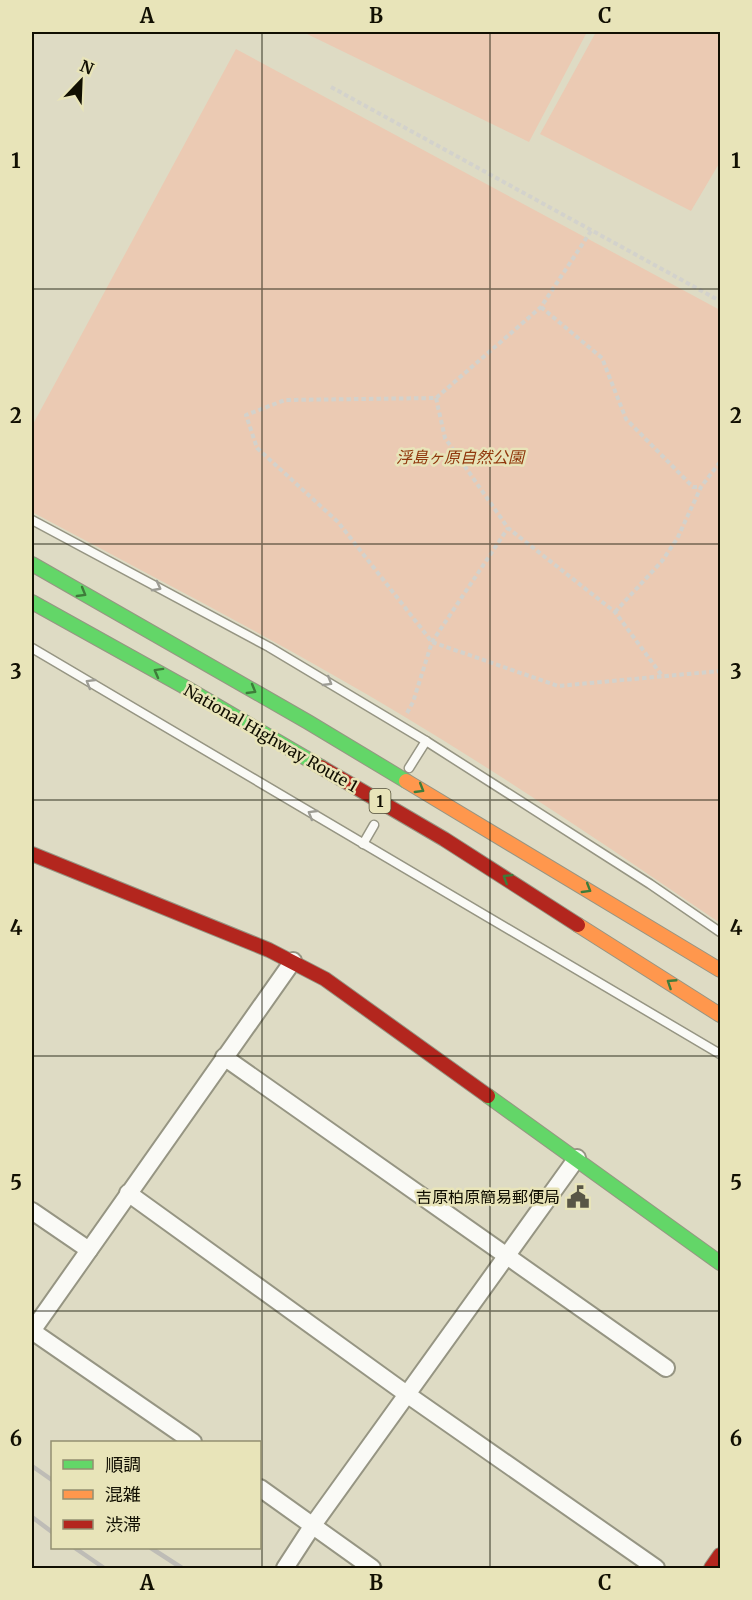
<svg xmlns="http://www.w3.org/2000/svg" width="752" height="1600" font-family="Merriweather,'Noto Sans JP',serif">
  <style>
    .green { fill: #ebcab3 }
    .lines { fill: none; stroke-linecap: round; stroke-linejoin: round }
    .lane-casing { stroke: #969583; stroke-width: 11 }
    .street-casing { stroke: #969583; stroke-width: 20 }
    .fast-casing { stroke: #969583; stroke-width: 16 }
    .slow-casing { stroke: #969583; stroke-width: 16 }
    .jam-casing { stroke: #969583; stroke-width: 16 }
    .path { stroke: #d3d2cc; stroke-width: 4; stroke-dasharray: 4.5 3; stroke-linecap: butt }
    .lane { stroke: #fafaf6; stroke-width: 8 }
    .street { stroke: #fafaf6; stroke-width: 16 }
    .fast { stroke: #63d668; stroke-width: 14 }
    .slow { stroke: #ff974d; stroke-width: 14 }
    .jam { stroke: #b3261e; stroke-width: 14 }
    .rail { stroke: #bebcb6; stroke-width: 4.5 }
    .oneway { stroke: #9d9c94 }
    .oneway2 { stroke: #3e7c3a }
    .grid { fill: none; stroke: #110f02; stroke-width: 1.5; stroke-opacity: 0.55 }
    .labels { text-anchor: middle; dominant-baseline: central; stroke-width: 5; stroke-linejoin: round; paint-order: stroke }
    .shield { fill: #e8e4b9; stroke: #524f39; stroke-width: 1.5 }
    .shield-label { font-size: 15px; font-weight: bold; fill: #110f02 }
    .park-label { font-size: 16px; font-style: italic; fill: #90380d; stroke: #e8e4b9 }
    .street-label { font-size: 16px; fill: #110f02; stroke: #e8e4b9 }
    .poi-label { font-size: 16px; fill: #110f02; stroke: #e8e4b9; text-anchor: end }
    .neatline { fill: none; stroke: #110f02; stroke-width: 2 }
    .grid-label { font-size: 20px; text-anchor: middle; font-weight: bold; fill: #110f02 }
  </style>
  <rect width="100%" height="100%" fill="#dedbc4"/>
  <!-- green -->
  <g class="green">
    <path d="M 303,32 L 587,32 L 529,142 Z"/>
    <path d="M 596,32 L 720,32 L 720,162 L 691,211 L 540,134 Z"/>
    <path d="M 236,49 L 720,310 L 720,923 C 617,853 513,782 405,717 C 284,644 157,579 32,512 L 32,426 Z"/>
  </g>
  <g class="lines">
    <!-- lane casing -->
    <g class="lane-casing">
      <g id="lane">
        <path d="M 32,520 L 269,647 L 426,741 L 650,884 L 720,932"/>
        <path d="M 32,648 L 720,1054"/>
        <path d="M 409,768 L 426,741"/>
        <path d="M 363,844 L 374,825"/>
      </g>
    </g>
    <!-- street casing -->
    <g class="street-casing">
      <g id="street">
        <path d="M 224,1057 L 666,1368"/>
        <path d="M 128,1193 L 408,1395 L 656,1568"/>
        <path d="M 32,1211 L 89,1250"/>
        <path d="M 32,1331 L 293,961"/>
        <path d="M 32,1331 L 193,1442"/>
        <path d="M 260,1488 L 372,1568"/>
        <path d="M 285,1568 L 313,1525 L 577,1158"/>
      </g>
    </g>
    <!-- fast casing -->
    <g class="fast-casing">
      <g id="fast">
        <path d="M 32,564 L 308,722 L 406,781"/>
        <path d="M 32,602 L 183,686 L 321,767"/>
        <path d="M 488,1096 L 720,1263"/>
      </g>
    </g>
    <!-- slow casing -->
    <g class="slow-casing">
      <g id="slow">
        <path d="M 406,781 L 720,970"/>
        <path d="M 578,925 L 720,1015"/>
      </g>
    </g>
    <!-- jam casing -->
    <g class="jam-casing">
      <g id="jam">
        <path d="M 321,767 L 444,839 L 578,925"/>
        <path d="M 32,854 L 269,950 L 325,979 L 488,1096"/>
        <path d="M 711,1568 L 720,1555"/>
      </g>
    </g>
    <!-- path -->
    <g class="path">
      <path d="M 331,87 L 720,301"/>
      <path d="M 591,231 L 541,307 L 436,398 L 285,400 L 246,415 L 257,448 L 338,522 L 432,642 L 558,686 L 720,671"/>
      <path d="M 541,307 L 602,358 L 626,419 L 693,487 L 701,487"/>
      <path d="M 436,398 L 445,438 L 508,528 L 615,612 L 663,677"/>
      <path d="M 615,612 L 662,561 L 677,539 L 701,487 L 720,462"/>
      <path d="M 407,713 L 413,702 L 432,642 L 508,528"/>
    </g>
    <!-- lane -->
    <use href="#lane" class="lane"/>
    <!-- street -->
    <use href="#street" class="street"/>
    <!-- fast -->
    <use href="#fast" class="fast"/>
    <!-- slow -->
    <use href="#slow" class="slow"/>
    <!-- jam -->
    <use href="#jam" class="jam"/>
    <!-- rail -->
    <g class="rail">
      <path d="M 32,1466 L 52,1480"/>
      <path d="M 32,1517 L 52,1532"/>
      <path d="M 75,1548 L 104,1568"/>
      <path d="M 151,1548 L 182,1568"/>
    </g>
  </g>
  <!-- one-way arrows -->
  <defs><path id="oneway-chevron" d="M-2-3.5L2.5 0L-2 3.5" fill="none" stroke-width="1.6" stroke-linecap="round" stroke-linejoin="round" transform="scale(1.5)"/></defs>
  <g class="oneway">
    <use href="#oneway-chevron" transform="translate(157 587) rotate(28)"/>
    <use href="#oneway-chevron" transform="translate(328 682) rotate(31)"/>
    <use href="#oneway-chevron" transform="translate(90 683) rotate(-149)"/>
    <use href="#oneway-chevron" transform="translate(312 814) rotate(-149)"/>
  </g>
  <g class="oneway2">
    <use href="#oneway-chevron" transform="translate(82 593) rotate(30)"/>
    <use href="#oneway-chevron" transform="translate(158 672) rotate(-151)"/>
    <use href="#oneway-chevron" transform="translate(252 690) rotate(30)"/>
    <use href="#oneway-chevron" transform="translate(420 789) rotate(31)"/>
    <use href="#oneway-chevron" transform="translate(507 878) rotate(-148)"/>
    <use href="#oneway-chevron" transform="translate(587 889) rotate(31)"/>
    <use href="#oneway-chevron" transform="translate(671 983) rotate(-147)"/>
  </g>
  <!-- grid -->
  <path class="grid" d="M 262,32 L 262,1568M 490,32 L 490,1568M 32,289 L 720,289M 32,544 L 720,544M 32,800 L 720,800M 32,1056 L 720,1056M 32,1311 L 720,1311"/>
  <!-- icons -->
  <defs>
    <g id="civic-bare" transform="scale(1.8)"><path d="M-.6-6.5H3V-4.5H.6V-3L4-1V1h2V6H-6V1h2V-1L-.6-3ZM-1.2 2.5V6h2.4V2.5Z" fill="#595646" stroke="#e8e4b9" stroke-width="2.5" paint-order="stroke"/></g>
  </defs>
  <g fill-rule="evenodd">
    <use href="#civic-bare" x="578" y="1197"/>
  </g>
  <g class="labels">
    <!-- shield labels -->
    <rect class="shield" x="369.5" y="789" width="21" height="24" rx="4.5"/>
    <g class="shield-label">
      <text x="380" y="801">1</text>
    </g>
    <!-- park labels -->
    <g class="park-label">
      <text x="460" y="457">浮島ヶ原自然公園</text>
    </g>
    <!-- street labels -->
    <g class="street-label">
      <text transform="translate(271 738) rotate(30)">National Highway Route 1</text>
    </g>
    <!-- poi labels -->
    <g class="poi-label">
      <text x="560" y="1197">吉原柏原簡易郵便局</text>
    </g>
  </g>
  <!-- border -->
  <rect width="752" height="1600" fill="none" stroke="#e8e4b9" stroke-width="66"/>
  <!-- legend -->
  <rect x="51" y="1441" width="210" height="108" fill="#e8e4b9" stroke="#928f70" stroke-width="1.5"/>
  <rect x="63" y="1460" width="30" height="9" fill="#63d668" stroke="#928f70" stroke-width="1.5"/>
  <text x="105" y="1471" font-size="18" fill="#110f02">順調</text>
  <rect x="63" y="1490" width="30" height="9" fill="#ff974d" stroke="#928f70" stroke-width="1.5"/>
  <text x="105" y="1501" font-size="18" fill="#110f02">混雑</text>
  <rect x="63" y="1520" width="30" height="9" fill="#b3261e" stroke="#928f70" stroke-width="1.5"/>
  <text x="105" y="1531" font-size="18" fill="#110f02">渋滞</text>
  <!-- north arrow -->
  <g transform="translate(81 81) rotate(23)" stroke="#e8e4b9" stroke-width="4.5" paint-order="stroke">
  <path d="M0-4.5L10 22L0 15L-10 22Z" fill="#110f02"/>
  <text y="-9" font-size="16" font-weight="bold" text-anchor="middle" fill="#110f02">N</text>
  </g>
  <rect x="33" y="33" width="686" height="1534" class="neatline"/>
  <g class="grid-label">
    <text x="147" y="23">A</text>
    <text x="376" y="23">B</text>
    <text x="605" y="23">C</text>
    <text x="16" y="168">1</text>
    <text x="736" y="168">1</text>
    <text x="16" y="423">2</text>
    <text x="736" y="423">2</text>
    <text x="16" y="679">3</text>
    <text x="736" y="679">3</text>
    <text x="16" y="935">4</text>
    <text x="736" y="935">4</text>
    <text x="16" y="1190">5</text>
    <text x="736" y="1190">5</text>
    <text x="16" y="1446">6</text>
    <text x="736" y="1446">6</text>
    <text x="147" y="1590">A</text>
    <text x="376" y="1590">B</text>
    <text x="605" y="1590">C</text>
  </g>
</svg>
